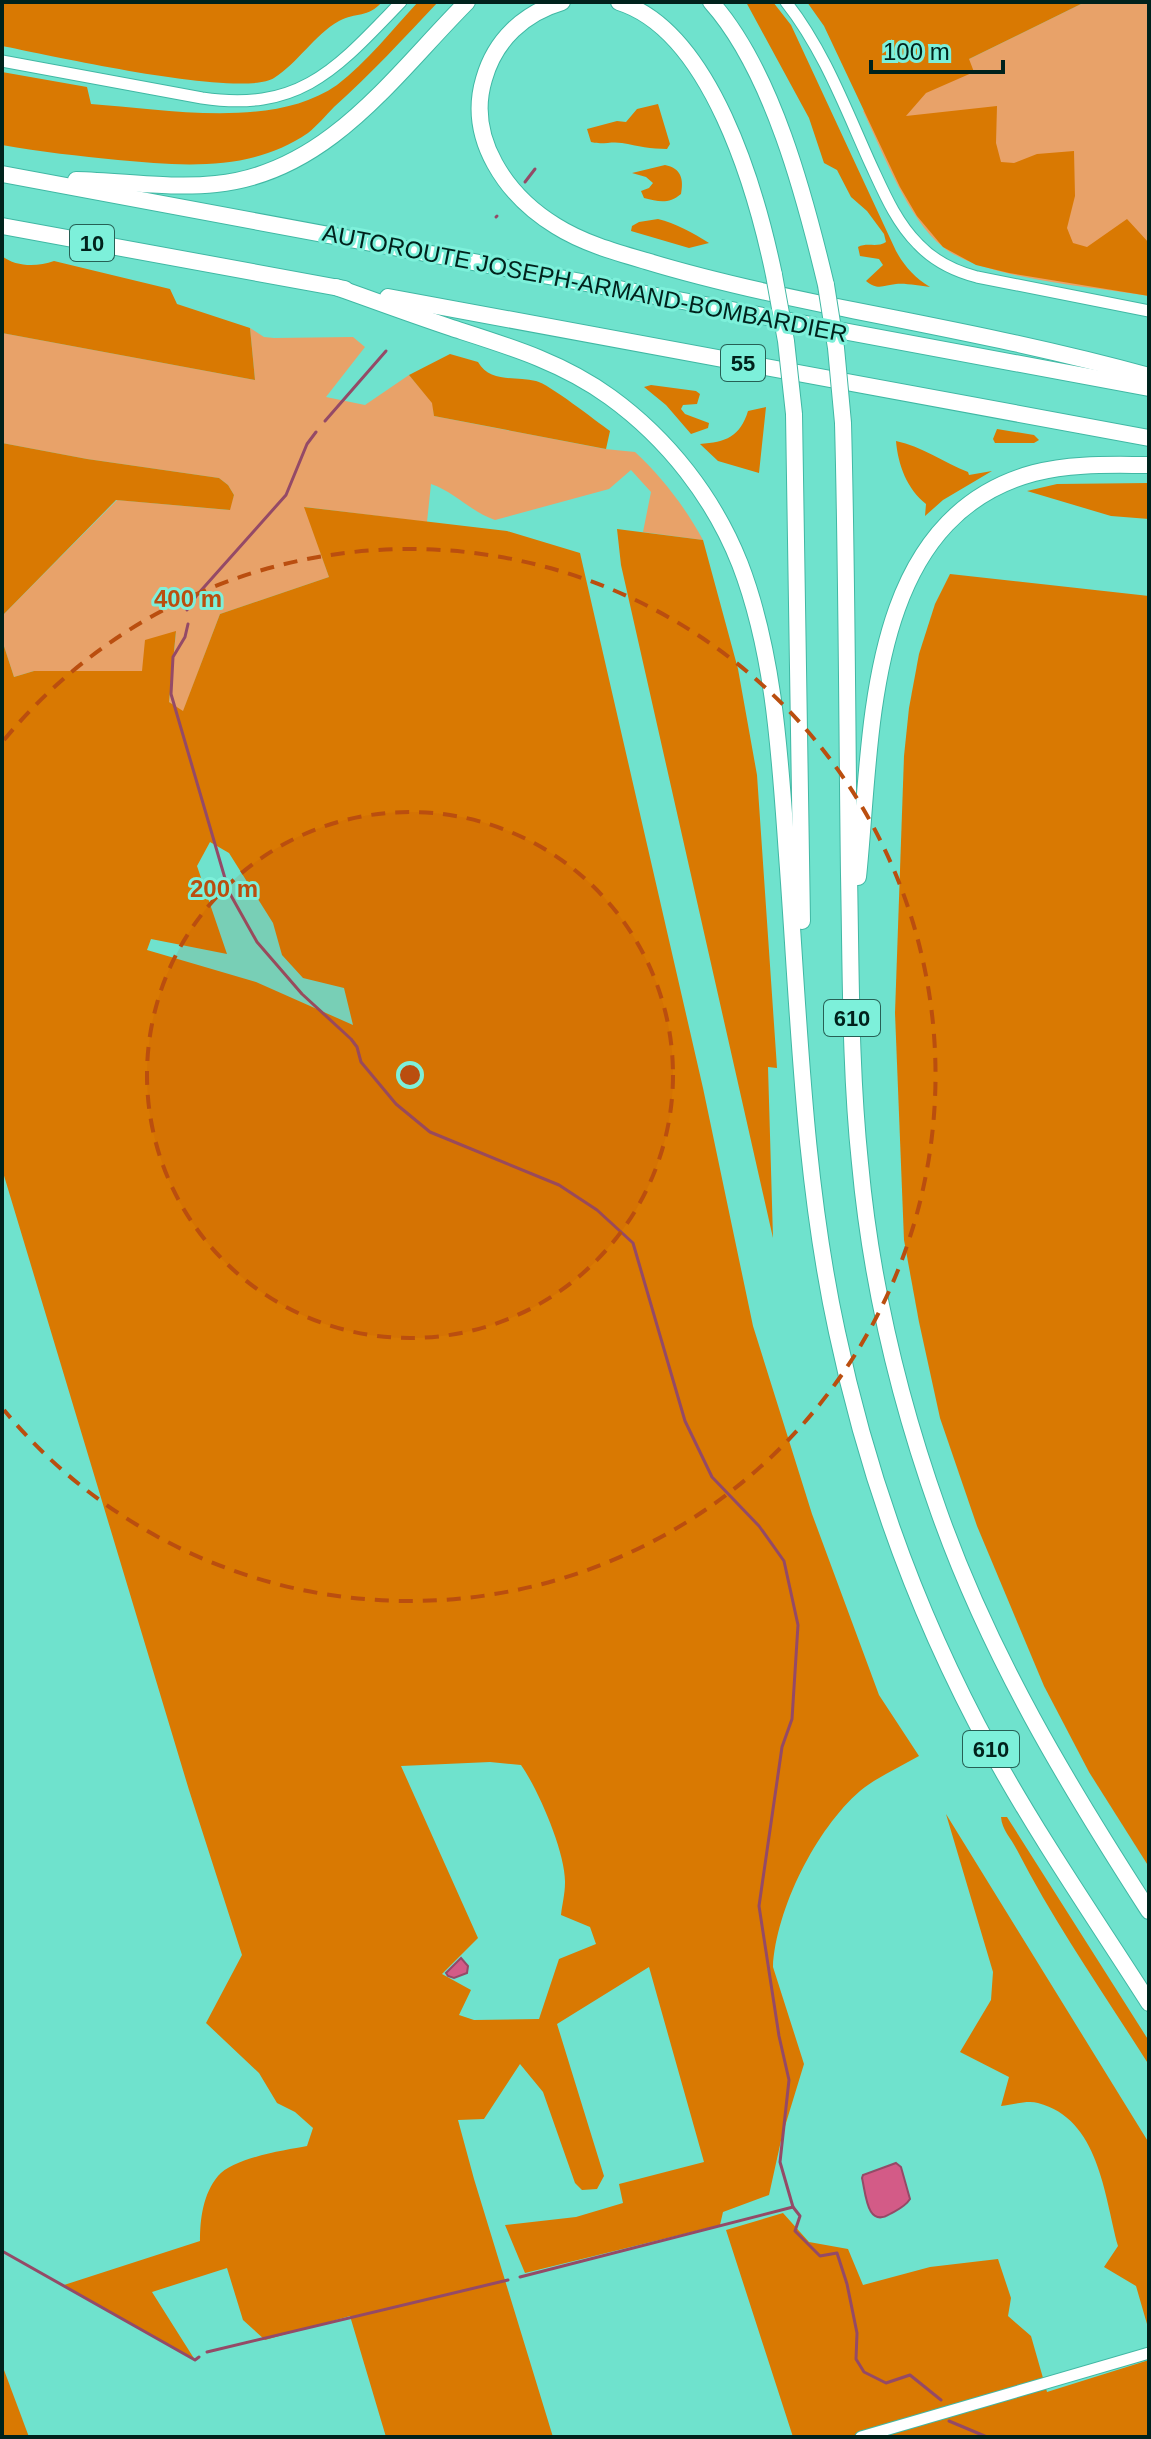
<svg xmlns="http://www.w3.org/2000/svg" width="1151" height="2439" font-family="Arial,sans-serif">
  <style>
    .green { fill: #e8a269 }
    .forest { fill: #d97902; fill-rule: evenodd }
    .water { fill: #d35b87; stroke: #944a67; stroke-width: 2 }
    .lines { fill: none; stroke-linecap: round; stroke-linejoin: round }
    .stream { stroke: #944a67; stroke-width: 3 }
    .minor-casing { stroke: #41b8a4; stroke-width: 13 }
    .highway-casing { stroke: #41b8a4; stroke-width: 18 }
    .minor { stroke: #fff; stroke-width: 11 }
    .highway { stroke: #fff; stroke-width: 16 }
    .highway-bridge-casing { stroke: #41b8a4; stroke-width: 18; stroke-linecap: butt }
    .highway-bridge { stroke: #fff; stroke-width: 16 }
    .ring { fill: none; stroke: #ba4e0f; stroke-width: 4; stroke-dasharray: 14 10 }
    .labels { text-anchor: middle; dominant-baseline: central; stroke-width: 6; stroke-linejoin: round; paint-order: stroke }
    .shield { fill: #7df0da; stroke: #266055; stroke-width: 2 }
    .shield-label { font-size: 22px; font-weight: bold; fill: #00221c }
    .street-label { font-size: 24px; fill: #00221c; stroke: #7df0da }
    .centre { fill: #ba4e0f; stroke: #7df0da; stroke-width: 4 }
    .ring-label { font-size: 24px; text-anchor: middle; font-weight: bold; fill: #ba4e0f; stroke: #7df0da; stroke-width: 6; stroke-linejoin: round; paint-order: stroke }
  </style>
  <rect width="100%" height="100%" fill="#6fe2cd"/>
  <!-- green -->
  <g class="green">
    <path d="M 1085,2 L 1149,2 L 1149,296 C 1096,287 982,279 943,247 C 908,220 882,150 863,111 Z"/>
    <path d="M 250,328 L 264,337 L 274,338 L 353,337 L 365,347 L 326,397 L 365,405 L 409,375 L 433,403 L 434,416 L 605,449 L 635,452 C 662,477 685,507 703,540 L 643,532 L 651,492 L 631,470 L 609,489 L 495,520 C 471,512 455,492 431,484 L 427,522 L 305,507 L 329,577 L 220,614 L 183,712 L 169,702 L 176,632 L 142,671 L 34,671 L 14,677 L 2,640 L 2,616 L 117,500 L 229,510 L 234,495 L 228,485 L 219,478 L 87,459 L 2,443 L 2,333 L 255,380 Z"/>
  </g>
  <!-- forest -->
  <g class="forest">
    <path d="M 2,2 L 382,2 C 368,18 356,12 339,21 C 314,35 298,63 274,78 C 241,99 49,55 2,46 Z"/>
    <path d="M 418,2 L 438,2 C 404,38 371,74 334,107 C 326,115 317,126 308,133 C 251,172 183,166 118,160 C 79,156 41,152 2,145 L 2,72 L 87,87 L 91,104 C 164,109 273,130 337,85 C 367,62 392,30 418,2 Z"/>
    <path d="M 746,2 L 773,2 L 791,25 L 896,251 C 905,267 914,277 930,287 C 920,286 906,283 896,284 C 884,285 878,291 866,281 L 883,265 L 879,259 L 860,256 L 858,247 C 867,242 877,248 886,242 L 884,234 L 867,211 L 851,197 L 837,170 L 824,163 L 809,118 Z"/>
    <path d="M 807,2 L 1085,2 L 969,59 L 974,72 L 926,93 L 906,116 L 997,106 L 996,143 L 1001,162 L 1014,163 L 1037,154 L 1074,151 L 1075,196 L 1067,228 L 1073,243 L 1087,247 L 1127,219 L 1149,243 L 1149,296 L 1009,273 L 976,265 L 943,247 L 917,216 L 900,187 L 824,26 Z"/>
    <path d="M 658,104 L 670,144 L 667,149 C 651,149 638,146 622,143 C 611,141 602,145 591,142 L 587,129 L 617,121 L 626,122 L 637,109 Z"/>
    <path d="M 665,165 C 681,168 684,179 681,194 C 669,204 659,202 644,198 L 641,191 L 649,188 L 653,183 L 646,177 L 632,173 Z"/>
    <path d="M 658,219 C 675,223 693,233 709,243 L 689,248 L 631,231 L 632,226 L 639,222 Z"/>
    <path d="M 2,256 C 16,267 37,267 54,261 L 170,289 L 177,304 L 250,328 L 255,380 L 2,333 Z"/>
    <path d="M 450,354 L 478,362 C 490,383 515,376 536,381 C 549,384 596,421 610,431 L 606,449 L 434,416 L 432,403 L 409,375 Z"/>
    <path d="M 651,385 L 696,391 L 700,394 L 697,404 L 683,405 L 681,409 L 685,414 L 709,423 L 708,428 L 691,434 L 666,405 L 644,387 Z"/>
    <path d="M 766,407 L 759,473 L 718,461 L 700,444 C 726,442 740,437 748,411 Z"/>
    <path d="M 997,429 L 1034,435 L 1039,440 L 1034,443 L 995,443 L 993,439 Z"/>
    <path d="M 896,441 C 922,446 944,463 968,472 L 969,475 L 992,471 L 943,500 L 925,516 L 926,504 C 907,489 898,465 896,441 Z"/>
    <path d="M 2,443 L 87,459 L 219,478 L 228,485 L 234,495 L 230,510 L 116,500 L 2,616 Z"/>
    <path d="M 1149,483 L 1149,519 L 1111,516 L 1027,491 L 1057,484 Z"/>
    <path d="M 304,507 L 507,531 L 580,553 L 703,1088 L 753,1326 L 812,1514 L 879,1695 L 919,1756 C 900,1767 877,1777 860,1791 C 816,1829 776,1909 773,1967 L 804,2064 L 782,2136 L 769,2195 L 723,2212 L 720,2225 L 525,2273 L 505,2225 L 576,2217 L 623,2203 L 619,2184 L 704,2162 L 649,1967 L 557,2024 L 604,2176 L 597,2189 L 582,2190 L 575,2183 L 543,2092 L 520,2064 L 484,2119 L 458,2120 L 474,2179 L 553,2437 L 386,2437 L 350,2316 L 265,2340 L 243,2320 L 227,2268 L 152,2292 L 195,2360 L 64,2285 L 200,2241 C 200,2219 203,2194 218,2176 C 233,2158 285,2150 307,2146 L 313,2128 L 295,2112 L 277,2103 L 259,2073 L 206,2023 L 242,1955 L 189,1790 L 2,1169 L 2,640 L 14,677 L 34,671 L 142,671 L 145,640 L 176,631 L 169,702 L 183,711 L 220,614 L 329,577 ZM 210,842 L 229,853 L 273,923 L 282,955 L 303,978 L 344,988 L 353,1025 L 256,982 L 147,950 L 151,939 L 227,954 L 197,866 ZM 490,1762 L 521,1765 C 538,1789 566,1853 565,1883 C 565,1894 562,1905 561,1915 L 590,1927 L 596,1944 L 559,1959 L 539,2019 L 474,2020 L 459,2015 L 471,1990 L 442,1974 L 478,1938 L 401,1766 Z"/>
    <path d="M 617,529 L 703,540 L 738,669 L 757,775 L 777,1068 L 768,1067 L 773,1238 L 621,565 Z"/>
    <path d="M 950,574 L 1149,596 L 1149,1867 L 1089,1772 L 1044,1686 L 977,1526 L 940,1418 L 919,1322 L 904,1240 L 895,1013 L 904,756 L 909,708 L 919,654 L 935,604 Z"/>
    <path d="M 946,1814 L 1149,2143 L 1149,2331 L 1136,2286 L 1104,2267 L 1118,2246 C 1104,2194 1099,2119 1038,2103 C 1027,2100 1012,2105 1001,2106 L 1009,2077 L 960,2052 L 991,2000 L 993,1972 Z"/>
    <path d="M 1001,1817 L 1007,1817 L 1149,2041 L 1149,2065 C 1104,1994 1055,1924 1017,1850 C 1011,1838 1002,1830 1001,1817 Z"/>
    <path d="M 783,2213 L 809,2242 L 848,2249 L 863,2285 L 930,2267 L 998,2259 L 1011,2298 L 1008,2316 L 1031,2336 L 1047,2392 L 1149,2360 L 1149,2437 L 793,2437 L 726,2230 Z"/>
    <path d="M 2,2368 L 4,2370 L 29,2437 L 2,2437 Z"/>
  </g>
  <!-- water -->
  <g class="water">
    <path d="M 461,1958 L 468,1966 L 467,1973 L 454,1978 L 448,1976 L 446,1973 Z"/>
    <path d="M 896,2163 L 901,2167 L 910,2199 C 905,2207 897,2210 890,2214 C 867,2228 866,2195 862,2178 L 863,2175 Z"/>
  </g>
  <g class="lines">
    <!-- stream -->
    <g class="stream">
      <path d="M 525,182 L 535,169"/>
      <path d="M 496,217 L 497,216"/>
      <path d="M 325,421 L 386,351"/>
      <path d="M 187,610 L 197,595 L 286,495 L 307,444 L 316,432"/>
      <path d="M 188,624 L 185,637 L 173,657 L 171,694 L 229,892 L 257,942 L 302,994 L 351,1039 L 357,1047 L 361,1062 L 396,1104 L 430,1132 L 559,1185 L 597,1210 L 633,1243 L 685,1421 L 712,1477 L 759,1526 L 784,1561 L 798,1625 L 792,1719 L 782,1747 L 759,1906 L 779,2036 L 789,2080 L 780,2162 L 793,2207 L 800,2216 L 795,2231 L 820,2256 L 837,2253 L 847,2284 L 857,2333 L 856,2359 L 864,2372 L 886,2383 L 910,2375 L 941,2400"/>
      <path d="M 2,2251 L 195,2360 L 199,2357"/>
      <path d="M 520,2277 L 793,2207"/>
      <path d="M 207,2352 L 508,2280"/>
      <path d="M 949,2421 L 987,2437"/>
    </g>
    <!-- minor casing -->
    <g class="minor-casing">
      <g id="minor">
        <path d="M 786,2 C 824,50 846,110 871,165 C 884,193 896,222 918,244 C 934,261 954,271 977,277 L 1149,311"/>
        <path d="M 2,61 L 202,98 C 301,113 338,67 401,2"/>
        <path d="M 861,2437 L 1149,2353"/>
      </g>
    </g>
    <!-- highway casing -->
    <g class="highway-casing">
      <g id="highway">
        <path d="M 562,2 C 524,13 495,40 484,79 C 466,139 507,196 556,226 C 583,243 615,252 646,261 C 702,278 759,291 817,303 C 928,325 1040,346 1149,376"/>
        <path d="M 619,2 C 711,31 756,189 774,275"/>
        <path d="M 711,2 C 772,70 805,197 826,285"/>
        <path d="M 2,174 L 1149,388"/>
        <path d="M 76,180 C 123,181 170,189 216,184 C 328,173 394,75 467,2"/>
        <path d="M 2,226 L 345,289"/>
        <path d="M 336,287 C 375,301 413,315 452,328 C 508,346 562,362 610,397 C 668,439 714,498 740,564 C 775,655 780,759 787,855 C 799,1015 803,1176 837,1332 C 868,1479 920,1621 992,1752 C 1040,1839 1096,1920 1149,2003"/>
        <path d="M 388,297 L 1149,438"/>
        <path d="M 794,414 L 802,921"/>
        <path d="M 843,423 C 847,574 847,724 849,875 C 851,971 850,1068 860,1163 C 871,1282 899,1400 939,1512 C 990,1656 1067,1784 1149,1911"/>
        <path d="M 858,877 C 873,736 863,519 1034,473 C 1072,463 1111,465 1149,465"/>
      </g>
    </g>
    <!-- minor -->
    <use href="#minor" class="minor"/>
    <!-- highway -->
    <use href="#highway" class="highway"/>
    <!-- highway-bridge casing -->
    <g class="highway-bridge-casing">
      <g id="highway-bridge">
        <path d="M 774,275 L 786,341 L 794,414"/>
        <path d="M 826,285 L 836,348 L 843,423"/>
      </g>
    </g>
    <!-- highway-bridge -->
    <use href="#highway-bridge" class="highway-bridge"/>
  </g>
  <!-- distance rings -->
  <circle cx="410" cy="1075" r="263" fill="#ba4e0f" fill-opacity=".12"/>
  <g class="ring">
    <circle cx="410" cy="1075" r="263"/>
    <path d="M4 740A526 526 0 1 1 4 1410"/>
  </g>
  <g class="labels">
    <!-- shield labels -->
    <g class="shield">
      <rect x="70" y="225" width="44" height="36" rx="6"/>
      <rect x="721" y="345" width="44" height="36" rx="6"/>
      <rect x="824" y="1000" width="56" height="36" rx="6"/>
      <rect x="963" y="1731" width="56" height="36" rx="6"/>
    </g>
    <g class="shield-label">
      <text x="92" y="243">10</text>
      <text x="743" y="363">55</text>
      <text x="852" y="1018">610</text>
      <text x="991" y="1749">610</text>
    </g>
    <!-- street labels -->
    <g class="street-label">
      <text transform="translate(585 283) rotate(11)">AUTOROUTE JOSEPH-ARMAND-BOMBARDIER</text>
    </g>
  </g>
  <circle cx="410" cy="1075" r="12" class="centre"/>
  <g class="ring-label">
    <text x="188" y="607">400 m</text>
    <text x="224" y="897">200 m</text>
  </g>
  <!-- border -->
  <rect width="1151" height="2439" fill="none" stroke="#00221c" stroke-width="8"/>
  <!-- scale -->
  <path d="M871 60v12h132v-12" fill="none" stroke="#00221c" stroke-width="4"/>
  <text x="883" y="60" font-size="24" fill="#00221c" stroke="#7df0da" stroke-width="6" paint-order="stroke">100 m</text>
</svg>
